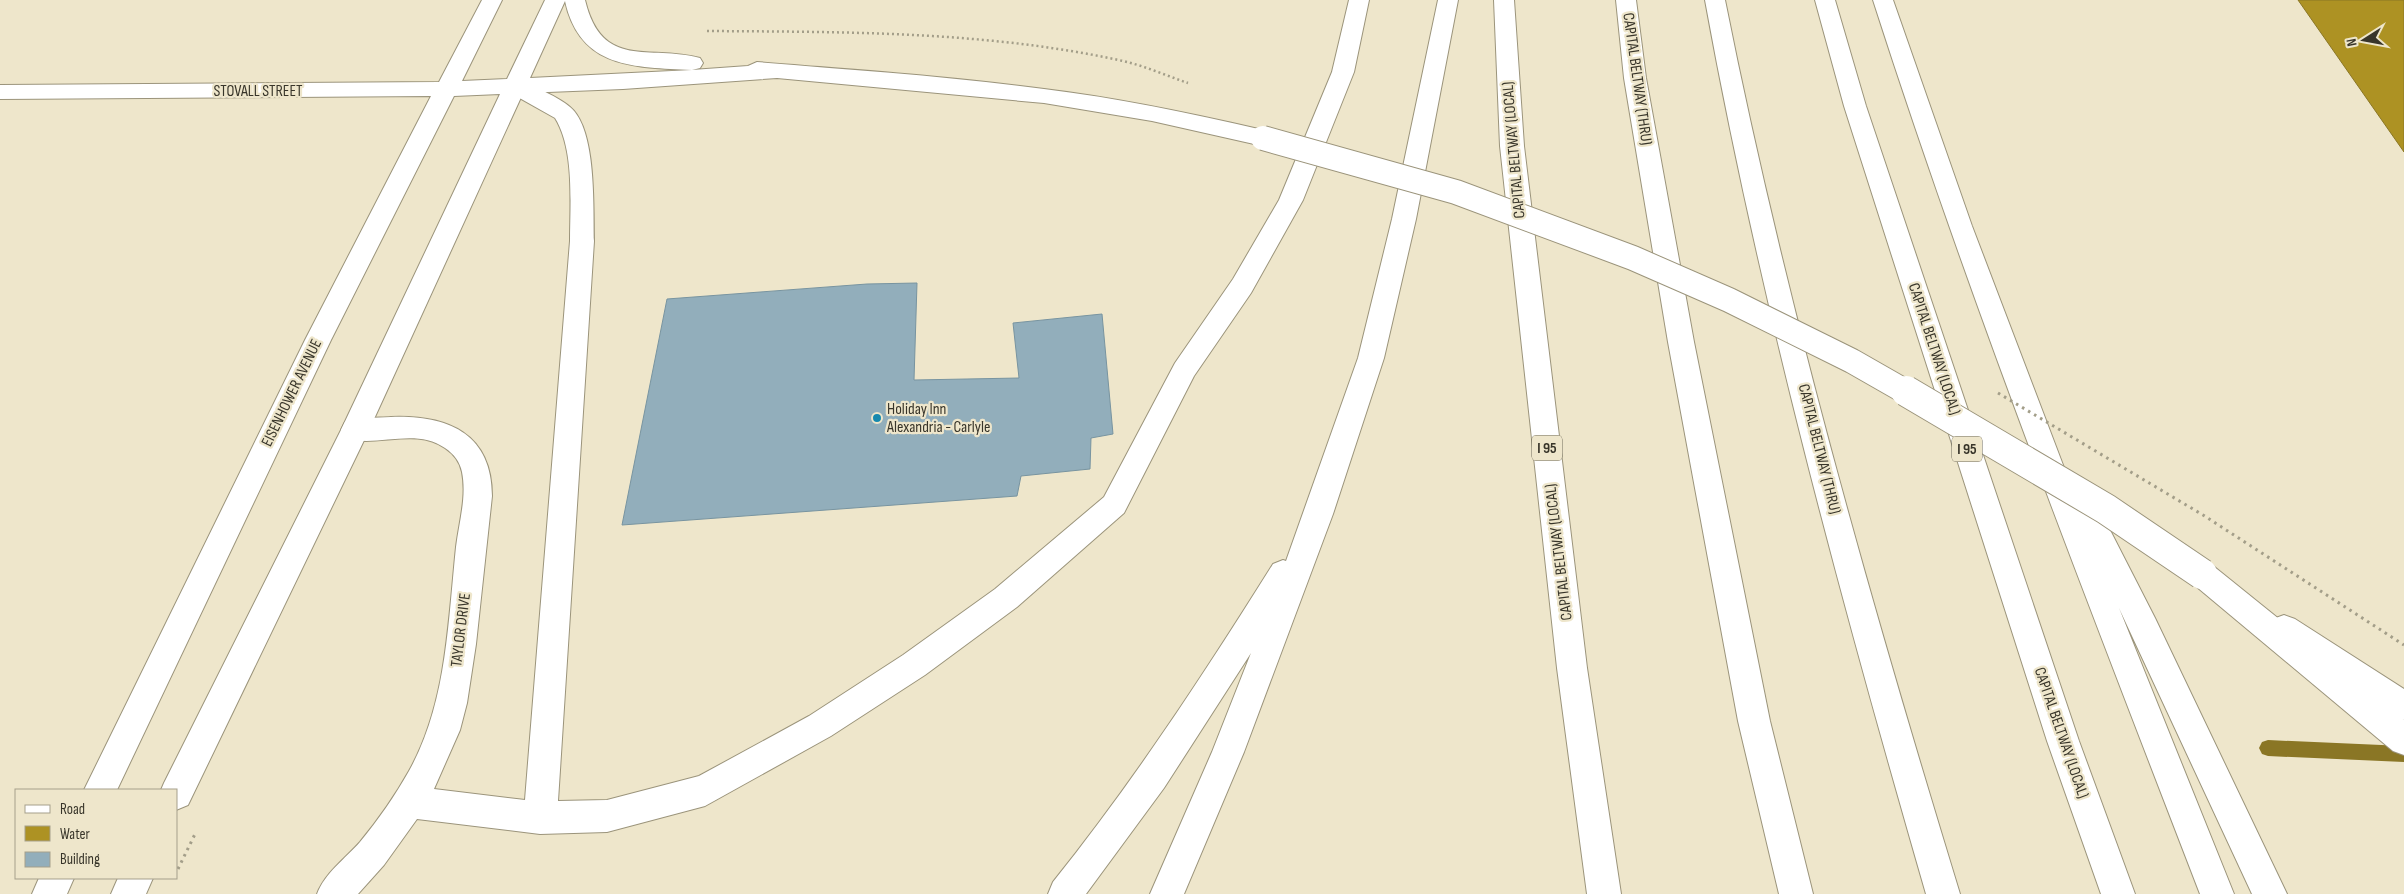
<svg xmlns="http://www.w3.org/2000/svg" width="2404" height="894" font-family="'Sofia Sans Condensed',sans-serif">
  <style>
    .water { fill: #ad9223; stroke: #8a7625 }
    .lines { fill: none; stroke-linecap: round; stroke-linejoin: round }
    .stream { fill: #8a7625; fill-rule: evenodd }
    .building { fill: #92aebb; stroke: #7894a0 }
    .minor-casing { stroke: #9b947b; stroke-width: 2 }
    .major-casing { stroke: #9b947b; stroke-width: 2 }
    .highway-casing { stroke: #9b947b; stroke-width: 2 }
    .path-far1 { stroke: #a39e89; stroke-width: 2.5; stroke-dasharray: 2 3; stroke-linecap: butt }
    .path { stroke: #a39e89; stroke-width: 3; stroke-dasharray: 2.5 4.5; stroke-linecap: butt }
    .minor { fill: #fff; fill-rule: evenodd }
    .major { fill: #fff; fill-rule: evenodd }
    .highway { fill: #fff; fill-rule: evenodd }
    .major-bridge-far1-casing { stroke: #9b947b; stroke-width: 26; stroke-linecap: butt }
    .major-bridge-casing { stroke: #9b947b; stroke-width: 32; stroke-linecap: butt }
    .path-bridge { stroke: #a39e89; stroke-width: 3; stroke-dasharray: 2.5 4.5; stroke-linecap: butt }
    .major-bridge-far1 { stroke: #fff; stroke-width: 24 }
    .major-bridge { stroke: #fff; stroke-width: 30 }
    .poi-dot { fill: #1789ae; stroke: #eee6cb; stroke-width: 2 }
    .labels { text-anchor: middle; dominant-baseline: central; stroke-width: 4.5; stroke-linejoin: round; paint-order: stroke }
    .shield { fill: #eee6cb; stroke: #6f6a5a; stroke-width: 1 }
    .shield-label { font-size: 15px; font-weight: bold; fill: #38352a }
    .street-label { font-size: 16px; fill: #38352a; stroke: #eee6cb }
    .poi-label { font-size: 16px; fill: #38352a; stroke: #eee6cb; text-anchor: start }
  </style>
  <rect width="100%" height="100%" fill="#eee6cb"/>
  <!-- water -->
  <path class="water" d="M 2298,0 L 2404,0 L 2404,152 Z"/>
  <g class="lines">
    <!-- stream -->
    <path class="stream" d="M 2268,740 L 2404,746 L 2404,762 L 2268,756 L 2262,754 L 2259,748 L 2262,742 Z"/>
  </g>
  <!-- building -->
  <path class="building" d="M 917,283 L 914,380 L 1019,378 L 1013,323 L 1102,314 L 1113,434 L 1091,438 L 1090,469 L 1021,476 L 1017,496 L 622,525 L 667,299 L 867,284 Z"/>
  <g class="lines">
    <!-- minor casing -->
    <g class="minor-casing">
      <path id="minor" d="M 1349,0 L 1369,0 L 1354,72 L 1303,200 L 1251,293 L 1194,376 L 1124,513 L 1017,607 L 925,675 L 831,736 L 705,806 L 607,832 L 540,834 L 417,819 L 384,865 L 358,894 L 317,894 C 325,873 345,859 360,842 C 378,820 395,796 409,771 C 447,703 448,622 456,547 C 459,522 467,497 462,472 C 460,462 454,454 445,448 C 415,427 377,448 345,438 L 341,430 L 345,422 C 360,417 376,418 391,417 C 447,415 492,433 492,496 L 476,644 L 467,703 L 460,730 L 434,789 L 525,800 L 570,241 C 570,205 575,150 555,118 L 507,91 L 504,86 L 507,81 L 515,79 L 523,81 C 538,89 557,96 570,107 C 597,129 593,209 594,241 L 558,801 L 607,800 L 699,776 L 809,716 L 903,655 L 995,589 L 1104,497 L 1175,363 L 1233,279 L 1279,200 L 1332,72 Z"/>
    </g>
    <!-- major casing -->
    <g class="major-casing">
      <g id="major">
        <path d="M 482,0 L 502,0 L 462,81 L 507,79 L 545,0 L 585,0 C 602,71 649,44 700,58 L 703,63 L 700,68 L 692,70 L 748,66 L 757,62 C 853,70 948,76 1044,89 C 1118,98 1190,113 1263,130 L 1271,133 L 1274,138 L 1271,143 L 1263,146 L 1152,121 L 1044,103 L 777,78 L 623,89 L 523,93 L 369,430 L 188,805 L 176,810 L 176,790 L 161,790 L 164,783 L 341,430 L 500,94 L 454,96 L 331,340 L 117,790 L 84,790 L 305,340 L 431,96 L 0,99 L 0,85 L 439,82 ZM 565,1 C 580,69 634,67 692,70 L 530,78 Z"/>
        <path d="M 2284,615 L 2295,619 L 2404,689 L 2404,720 L 2393,716 L 2273,637 L 2269,628 L 2273,619 Z"/>
        <path d="M 39,878 L 74,878 L 67,894 L 32,894 Z"/>
        <path d="M 118,878 L 153,878 L 146,894 L 111,894 Z"/>
      </g>
    </g>
    <!-- highway casing -->
    <g class="highway-casing">
      <g id="highway">
        <path d="M 1438,0 L 1458,0 L 1416,219 L 1384,358 L 1333,514 L 1244,752 L 1184,894 L 1150,894 L 1212,752 L 1251,653 L 1164,788 L 1086,894 L 1048,894 L 1053,882 C 1134,781 1204,674 1273,564 L 1283,560 L 1286,561 L 1358,358 L 1392,219 Z"/>
        <path d="M 1494,0 L 1514,0 L 1524,146 L 1587,668 L 1621,894 L 1587,894 L 1557,668 L 1500,146 Z"/>
        <path d="M 1616,0 L 1636,0 L 1646,78 L 1694,342 L 1770,721 L 1813,894 L 1779,894 L 1738,721 L 1668,342 L 1624,78 Z"/>
        <path d="M 1705,0 L 1725,0 C 1785,302 1870,600 1960,894 L 1926,894 C 1841,600 1760,302 1705,0 Z"/>
        <path d="M 1815,0 L 1835,0 L 1866,106 L 2079,741 L 2135,894 L 2101,894 L 2047,741 L 1844,106 Z"/>
        <path d="M 1873,0 L 1893,0 L 1972,226 L 2071,486 L 2078,483 L 2088,487 L 2155,618 L 2287,894 L 2252,894 L 2119,608 L 2234,894 L 2200,894 C 2086,598 1970,302 1873,0 Z"/>
        <path d="M 2202,561 L 2212,565 L 2404,720 L 2404,755 L 2393,751 L 2192,583 L 2187,574 L 2192,565 Z"/>
      </g>
    </g>
    <!-- path-far1 -->
    <path class="path-far1" d="M 707,31 C 846,32 987,31 1123,61 C 1145,66 1167,76 1188,83"/>
    <!-- path -->
    <path class="path" d="M 178,869 L 196,832"/>
    <!-- minor -->
    <use href="#minor" class="minor"/>
    <!-- major -->
    <use href="#major" class="major"/>
    <!-- highway -->
    <use href="#highway" class="highway"/>
    <!-- major-bridge-far1 casing -->
    <g class="major-bridge-far1-casing">
      <path id="major-bridge-far1" d="M 1263,138 L 1456,192 L 1633,258 L 1729,300 L 1852,361 L 1908,393"/>
    </g>
    <!-- major-bridge casing -->
    <g class="major-bridge-casing">
      <path id="major-bridge" d="M 1906,391 L 2106,509 L 2202,574"/>
    </g>
    <!-- path-bridge -->
    <path class="path-bridge" d="M 1998,393 L 2203,515 L 2404,645"/>
    <!-- major-bridge-far1 -->
    <use href="#major-bridge-far1" class="major-bridge-far1"/>
    <!-- major-bridge -->
    <use href="#major-bridge" class="major-bridge"/>
  </g>
  <!-- markers -->
  <circle class="poi-dot" cx="877" cy="418" r="5"/>
  <g class="labels">
    <!-- shield labels -->
    <g class="shield">
      <rect x="1532" y="435.5" width="30" height="25" rx="4"/>
      <rect x="1952" y="436.5" width="30" height="25" rx="4"/>
    </g>
    <g class="shield-label">
      <text x="1547" y="448">I 95</text>
      <text x="1967" y="449">I 95</text>
    </g>
    <!-- street labels -->
    <g class="street-label">
      <text transform="translate(1637 79) rotate(82)">CAPITAL BELTWAY (THRU)</text>
      <text x="258" y="91">STOVALL STREET</text>
      <text transform="translate(1514 150) rotate(-95)">CAPITAL BELTWAY (LOCAL)</text>
      <text transform="translate(1934 349) rotate(72)">CAPITAL BELTWAY (LOCAL)</text>
      <text transform="translate(292 393) rotate(-64)">EISENHOWER AVENUE</text>
      <text transform="translate(1819 449) rotate(76)">CAPITAL BELTWAY (THRU)</text>
      <text transform="translate(1559 552) rotate(-97)">CAPITAL BELTWAY (LOCAL)</text>
      <text transform="translate(461 630) rotate(-83)">TAYLOR DRIVE</text>
      <text transform="translate(2061 733) rotate(71)">CAPITAL BELTWAY (LOCAL)</text>
    </g>
    <!-- poi labels -->
    <g class="poi-label">
      <text x="887" y="409">Holiday Inn<tspan x="887" dy="18">Alexandria - Carlyle</tspan></text>
    </g>
  </g>
  <!-- legend -->
  <rect x="15" y="789" width="162" height="90" fill="#eee6cb" stroke="#a59f8b"/>
  <rect x="25" y="805" width="25" height="8" fill="#ffffff" stroke="#a59f8b"/>
  <text x="60" y="814" font-size="15" fill="#38352a">Road</text>
  <rect x="25" y="826" width="25" height="15" fill="#ad9223" stroke="#a59f8b"/>
  <text x="60" y="839" font-size="15" fill="#38352a">Water</text>
  <rect x="25" y="852" width="25" height="15" fill="#92aebb" stroke="#a59f8b"/>
  <text x="60" y="864" font-size="15" fill="#38352a">Building</text>
  <!-- north arrow -->
  <g transform="translate(2364 40) rotate(259)" stroke="#eee6cb" stroke-width="4" paint-order="stroke">
  <path d="M0-4L9 19L0 12L-9 19Z" fill="#38352a"/>
  <text y="-8" font-size="14" font-weight="bold" text-anchor="middle" fill="#38352a">N</text>
  </g>
</svg>
